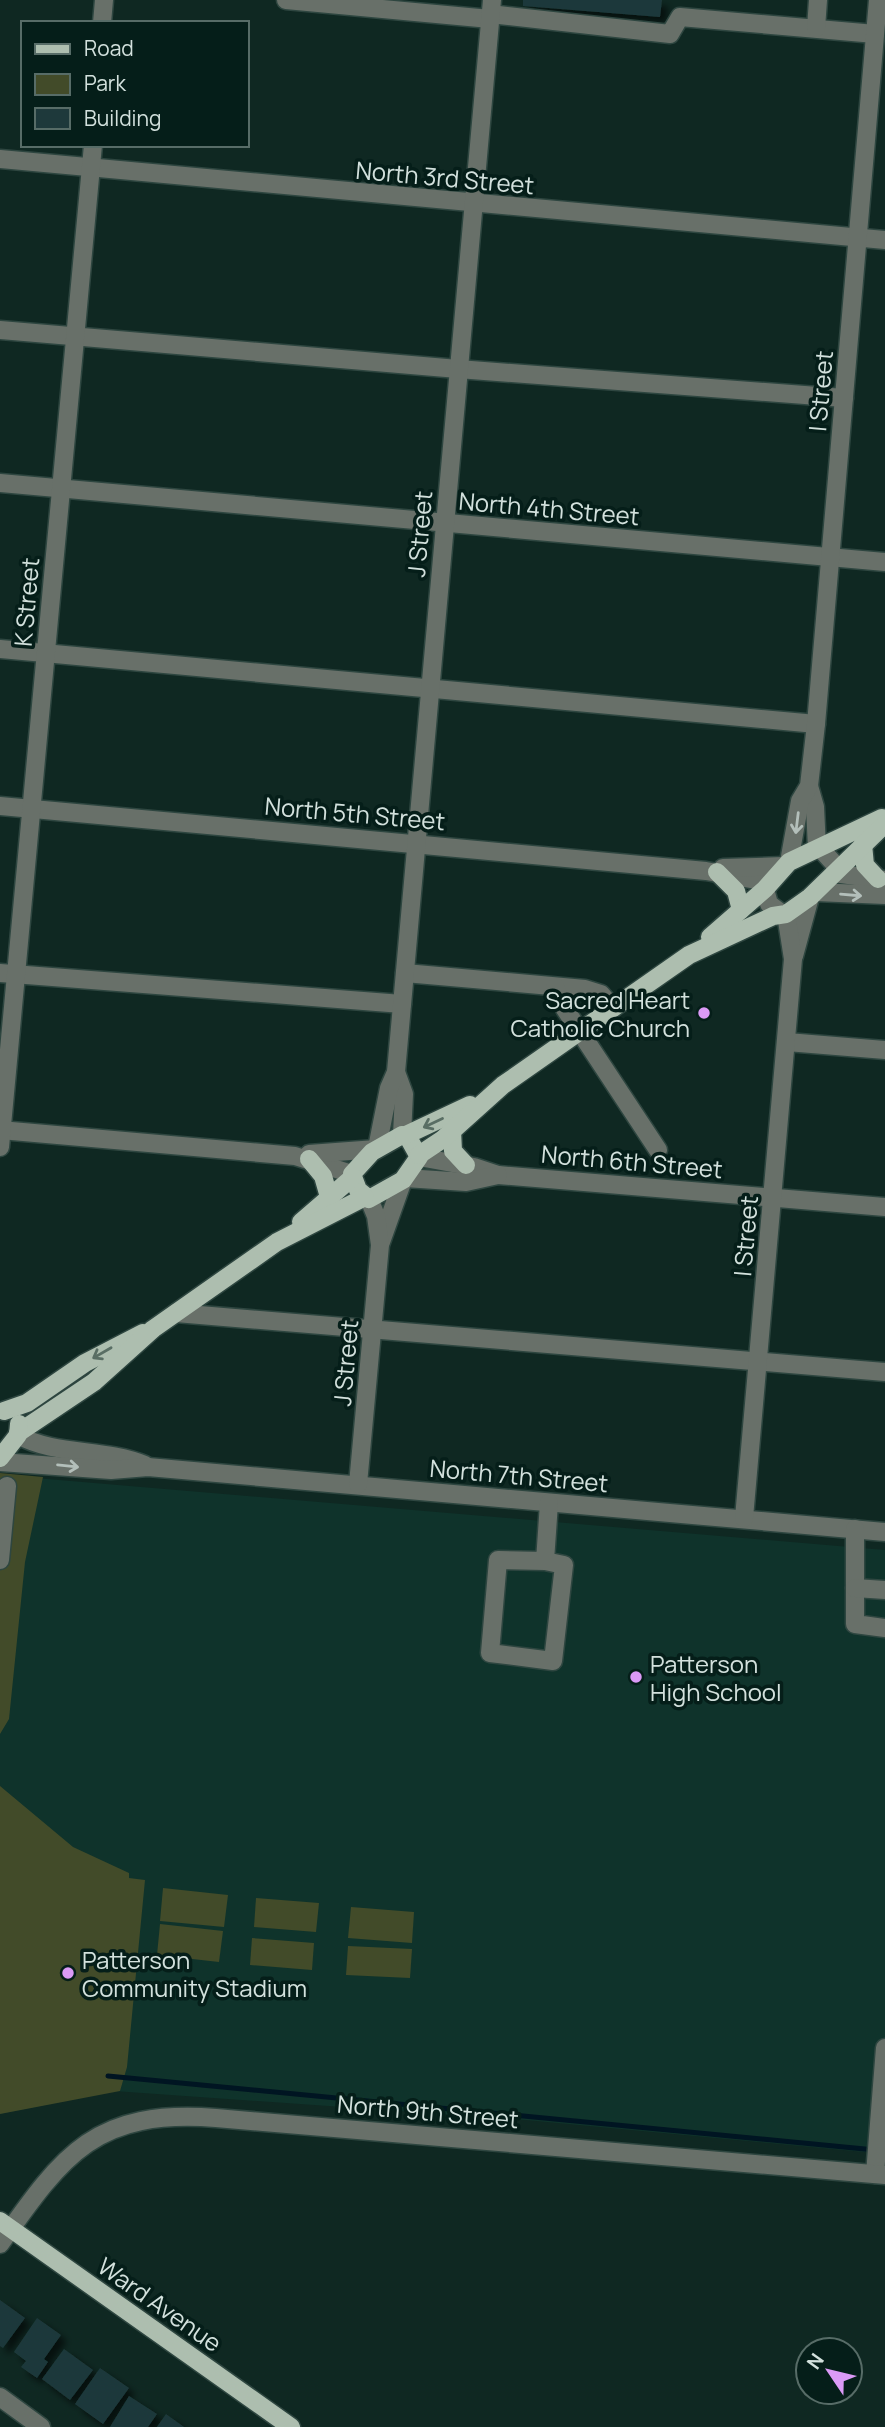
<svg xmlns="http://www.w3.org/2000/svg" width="885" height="2427" font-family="Manrope,sans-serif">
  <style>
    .built { fill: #0f332b }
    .green { fill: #424b29 }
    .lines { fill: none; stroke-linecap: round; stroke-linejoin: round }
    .stream { stroke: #001522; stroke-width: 5 }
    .building { fill: #1e393b; filter: url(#shadow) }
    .minor-casing { stroke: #2e4640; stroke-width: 21 }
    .major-casing { stroke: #2e4640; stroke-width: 21 }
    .minor { stroke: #687069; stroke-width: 18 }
    .major { stroke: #adbeaf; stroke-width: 18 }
    .oneway { stroke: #b3bfba }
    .oneway2 { stroke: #596e64 }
    .poi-dot { fill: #db9af6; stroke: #051e19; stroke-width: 2.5 }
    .labels { text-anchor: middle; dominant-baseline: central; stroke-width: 7; stroke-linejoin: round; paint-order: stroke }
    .street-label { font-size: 24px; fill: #d3e1dd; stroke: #051e19 }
    .poi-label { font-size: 24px; fill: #d3e1dd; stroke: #051e19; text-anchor: start }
  </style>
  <defs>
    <filter id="shadow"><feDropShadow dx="6" dy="6" stdDeviation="3.5" flood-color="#0009"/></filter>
  </defs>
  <rect width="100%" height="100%" fill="#0f2822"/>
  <!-- built -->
  <path class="built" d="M 0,1475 L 885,1550 L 885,2154 L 526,2120 L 114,2091 L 0,2114 Z"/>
  <!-- green -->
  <g class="green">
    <path d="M 0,1473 L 43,1477 L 25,1562 L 9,1719 L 0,1734 Z"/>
    <path d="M 0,1786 L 73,1847 L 129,1873 L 129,1878 L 145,1880 L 127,2067 L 120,2091 L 0,2114 Z"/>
    <path d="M 163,1888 L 228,1895 L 224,1927 L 160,1921 Z"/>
    <path d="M 256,1898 L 319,1903 L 316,1932 L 254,1927 Z"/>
    <path d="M 351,1907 L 414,1912 L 412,1943 L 348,1938 Z"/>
    <path d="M 160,1924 L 223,1931 L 219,1962 L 157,1955 Z"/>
    <path d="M 252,1938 L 314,1943 L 312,1970 L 250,1965 Z"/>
    <path d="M 348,1946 L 412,1949 L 410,1978 L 346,1975 Z"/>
  </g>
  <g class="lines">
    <!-- stream -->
    <path class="stream" d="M 108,2076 L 875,2150"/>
  </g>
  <!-- building -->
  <g class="building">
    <path d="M 523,0 L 662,0 L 660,17 L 523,6 Z"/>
    <path d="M 0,2300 L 25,2318 L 3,2348 L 0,2346 Z"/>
    <path d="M 37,2318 L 61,2335 L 44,2359 L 48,2362 L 37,2378 L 21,2367 L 26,2361 L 14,2352 Z"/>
    <path d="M 64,2349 L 93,2370 L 70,2400 L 42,2379 Z"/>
    <path d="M 100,2368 L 129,2388 L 103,2424 L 75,2404 Z"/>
    <path d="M 129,2396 L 157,2414 L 148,2427 L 110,2427 Z"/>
    <path d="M 166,2414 L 184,2427 L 157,2427 Z"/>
  </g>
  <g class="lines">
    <!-- minor casing -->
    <g class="minor-casing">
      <g id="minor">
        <path d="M 286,0 L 490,19"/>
        <path d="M 490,14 L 670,34 L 680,17 L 875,34"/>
        <path d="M 102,23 L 104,0"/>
        <path d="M 816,28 L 818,0"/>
        <path d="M 0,159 L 885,240"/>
        <path d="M 0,330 L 458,369 L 844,398"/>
        <path d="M 0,483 L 885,562"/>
        <path d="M 0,649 L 816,724"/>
        <path d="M 809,786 L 815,807 L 817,848"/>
        <path d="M 0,806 L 706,871 L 768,882"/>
        <path d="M 820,848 L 838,868"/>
        <path d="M 789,862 L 800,801 L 809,786 L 816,724 L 878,0"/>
        <path d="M 723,868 L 783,866"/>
        <path d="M 834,873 L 885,880"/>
        <path d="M 765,889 L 769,904 L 781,913"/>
        <path d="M 816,892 L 885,895"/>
        <path d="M 794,956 L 810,897"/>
        <path d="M 0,973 L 402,1004"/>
        <path d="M 405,973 L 585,989 L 601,994 L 613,1008"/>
        <path d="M 555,987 L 565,1009 L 658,1150"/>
        <path d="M 787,1042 L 885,1050"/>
        <path d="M 396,1072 L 404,1094 L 402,1135"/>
        <path d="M 0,1130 L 295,1156 L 352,1174"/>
        <path d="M 0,1147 L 93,145"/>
        <path d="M 377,1148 L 389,1088 L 396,1072 L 492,0"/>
        <path d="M 309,1154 L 376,1149"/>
        <path d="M 419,1157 L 474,1167 L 498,1175 L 885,1207"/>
        <path d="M 405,1178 L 466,1182 L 498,1175"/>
        <path d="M 381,1242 L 403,1180"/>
        <path d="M 176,1313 L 885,1372"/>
        <path d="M 18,1435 C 55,1456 104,1448 145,1465"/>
        <path d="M 0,1462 L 111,1470 L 148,1467 L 885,1532"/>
        <path d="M 358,1484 L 380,1245 L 376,1216 L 369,1199"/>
        <path d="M 744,1518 L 793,959 L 786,914"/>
        <path d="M 855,1529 L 855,1624 L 885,1628"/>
        <path d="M 0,1560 L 7,1486"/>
        <path d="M 545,1561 L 564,1565 L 553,1661 L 490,1653 L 498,1560 L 545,1561 L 549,1503"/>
        <path d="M 855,1588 L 885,1590"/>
        <path d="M 875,2174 L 885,2048"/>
        <path d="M 0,2244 C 64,2153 96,2109 216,2118 L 885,2175"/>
        <path d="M 0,2397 L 41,2427"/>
      </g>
    </g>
    <!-- major casing -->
    <g class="major-casing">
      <g id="major">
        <path d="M 863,844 L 865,865 L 878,879"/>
        <path d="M 717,872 L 736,891 L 741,910"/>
        <path d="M 710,937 L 765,889 L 789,862 L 882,818"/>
        <path d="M 452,1130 L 453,1151 L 466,1165"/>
        <path d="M 402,1135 L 409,1139 L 419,1157 L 403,1180 L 369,1199 L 358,1190 L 352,1174 L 372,1152 Z"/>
        <path d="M 404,1136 L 470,1105"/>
        <path d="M 419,1155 L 443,1139 L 503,1085 L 689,955 L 773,916 L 786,914 L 810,897 L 885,824"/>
        <path d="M 309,1159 L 323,1176 L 329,1197"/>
        <path d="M 301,1222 L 353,1177"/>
        <path d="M 4,1411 L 27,1403 L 85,1363 L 143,1333"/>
        <path d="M 18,1433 L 94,1382 L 153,1329 L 277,1242 L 365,1197"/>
        <path d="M 0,1458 L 18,1435 L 19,1424"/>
        <path d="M 0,2221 L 291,2427"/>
      </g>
    </g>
    <!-- minor -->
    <use href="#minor" class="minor"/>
    <!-- major -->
    <use href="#major" class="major"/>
  </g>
  <!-- one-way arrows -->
  <defs><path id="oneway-shaft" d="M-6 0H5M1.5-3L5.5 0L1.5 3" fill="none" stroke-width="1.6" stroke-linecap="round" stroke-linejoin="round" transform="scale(1.75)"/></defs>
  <g class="oneway">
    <use href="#oneway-shaft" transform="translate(797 823) rotate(97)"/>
    <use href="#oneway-shaft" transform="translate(851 895) rotate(5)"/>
    <use href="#oneway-shaft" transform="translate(68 1466) rotate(6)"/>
  </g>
  <g class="oneway2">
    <use href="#oneway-shaft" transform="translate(433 1123) rotate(155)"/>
    <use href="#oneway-shaft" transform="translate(102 1353) rotate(150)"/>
  </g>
  <!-- markers -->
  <g class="poi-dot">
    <circle cx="704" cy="1013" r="7"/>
    <circle cx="636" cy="1677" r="7"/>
    <circle cx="68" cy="1973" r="7"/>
  </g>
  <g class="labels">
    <!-- street labels -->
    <g class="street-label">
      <text transform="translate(445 177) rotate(5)">North 3rd Street</text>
      <text transform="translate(820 391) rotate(-85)">I Street</text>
      <text transform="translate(549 508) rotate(5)">North 4th Street</text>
      <text transform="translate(419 534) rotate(-85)">J Street</text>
      <text transform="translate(26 602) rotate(-85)">K Street</text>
      <text transform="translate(355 813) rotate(5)">North 5th Street</text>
      <text transform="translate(632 1161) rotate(5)">North 6th Street</text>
      <text transform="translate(745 1236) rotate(-85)">I Street</text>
      <text transform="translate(345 1363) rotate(-85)">J Street</text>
      <text transform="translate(519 1475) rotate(5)">North 7th Street</text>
      <text transform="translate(428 2111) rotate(5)">North 9th Street</text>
      <text transform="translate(160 2304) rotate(35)">Ward Avenue</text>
    </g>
    <!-- poi labels -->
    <g class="poi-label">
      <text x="690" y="999" text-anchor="end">Sacred Heart<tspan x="690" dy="28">Catholic Church</tspan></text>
      <text x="650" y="1663">Patterson<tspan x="650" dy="28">High School</tspan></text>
      <text x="82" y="1959">Patterson<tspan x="82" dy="28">Community Stadium</tspan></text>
    </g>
  </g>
  <!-- legend -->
  <rect x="21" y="21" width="228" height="126" fill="#051e19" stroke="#576c67" stroke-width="2"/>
  <rect x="35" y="44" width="35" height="10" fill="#adbeaf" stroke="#576c67" stroke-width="2"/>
  <text x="84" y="56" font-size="21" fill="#d3e1dd">Road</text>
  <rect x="35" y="74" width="35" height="21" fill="#424b29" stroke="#576c67" stroke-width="2"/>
  <text x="84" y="91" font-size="21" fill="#d3e1dd">Park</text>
  <rect x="35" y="108" width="35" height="21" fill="#1e393b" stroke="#576c67" stroke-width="2"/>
  <text x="84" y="126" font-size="21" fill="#d3e1dd">Building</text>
  <!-- north arrow -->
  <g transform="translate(829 2371) rotate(305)"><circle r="33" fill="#051e19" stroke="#576c67" stroke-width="2"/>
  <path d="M0-5L12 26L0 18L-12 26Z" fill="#db9af6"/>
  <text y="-10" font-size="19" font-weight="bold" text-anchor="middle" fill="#d3e1dd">N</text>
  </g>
</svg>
